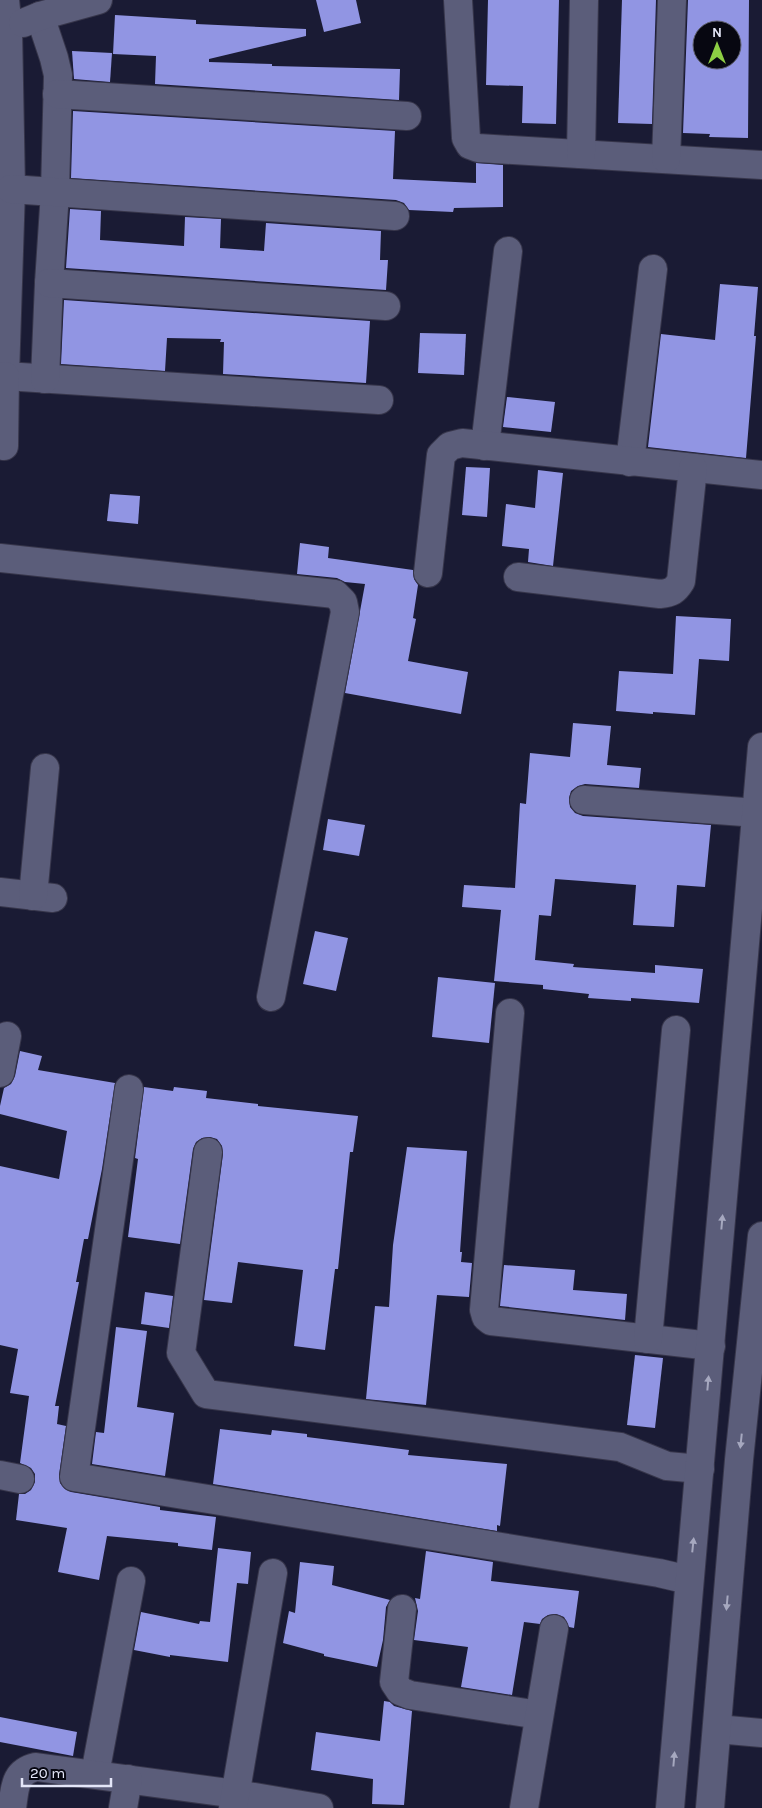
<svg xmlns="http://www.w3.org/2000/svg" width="762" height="1808" font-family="Karla,sans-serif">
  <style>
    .building { fill: #9195e3; fill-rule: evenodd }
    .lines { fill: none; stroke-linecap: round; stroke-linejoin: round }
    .minor-casing { stroke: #37364b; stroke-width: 30 }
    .tertiary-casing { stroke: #37364b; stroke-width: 30 }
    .minor { stroke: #5b5d7a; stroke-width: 28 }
    .tertiary { stroke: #5b5d7a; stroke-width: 28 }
    .oneway { fill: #a6a8bf }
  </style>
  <rect width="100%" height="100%" fill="#1a1b34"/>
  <!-- building -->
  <g class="building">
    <path d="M 316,0 L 356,0 L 361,23 L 324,32 Z"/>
    <path d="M 488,0 L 559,0 L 556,124 L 522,123 L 523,86 L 486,85 Z"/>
    <path d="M 622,0 L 656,0 L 652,124 L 618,123 Z"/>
    <path d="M 688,0 L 749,0 L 748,138 L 709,137 L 710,134 L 683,133 ZM 702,30 L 732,30 L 732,60 L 702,60 Z"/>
    <path d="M 115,15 L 196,20 L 196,24 L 306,29 L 306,36 L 209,59 L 209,62 L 272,64 L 272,66 L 400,69 L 399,100 L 155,84 L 156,56 L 113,54 Z"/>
    <path d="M 72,51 L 112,53 L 110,82 L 74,79 Z"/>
    <path d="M 73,111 L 395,131 L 393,179 L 476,183 L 476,163 L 503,165 L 503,207 L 454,208 L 453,212 L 409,210 L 404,203 L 396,200 L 71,178 Z"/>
    <path d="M 70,209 L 101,211 L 100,240 L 184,246 L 185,217 L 221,219 L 220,248 L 264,251 L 266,223 L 381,231 L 380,260 L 388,260 L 386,290 L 66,268 Z"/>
    <path d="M 720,284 L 758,287 L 754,336 L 756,336 L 746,458 L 648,447 L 661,334 L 715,340 Z"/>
    <path d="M 64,300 L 370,321 L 366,383 L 223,374 L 224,342 L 220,342 L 221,339 L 167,338 L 165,371 L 61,364 Z"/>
    <path d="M 420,333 L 466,334 L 464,375 L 418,373 Z"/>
    <path d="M 507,397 L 555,402 L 551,432 L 503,427 Z"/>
    <path d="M 466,467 L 490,468 L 487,517 L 462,515 Z"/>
    <path d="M 538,470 L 563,473 L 553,566 L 528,562 L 529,549 L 502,546 L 506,504 L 535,508 Z"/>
    <path d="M 110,494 L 140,496 L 138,524 L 107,521 Z"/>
    <path d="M 300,543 L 329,547 L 328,558 L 413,570 L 414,579 L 418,585 L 413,618 L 416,619 L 408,661 L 468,672 L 461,714 L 345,693 L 365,584 L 345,582 L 337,578 L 297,574 Z"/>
    <path d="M 676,616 L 731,619 L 729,661 L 699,659 L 695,715 L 653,712 L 653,714 L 616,711 L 619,671 L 673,674 Z"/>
    <path d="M 573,723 L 611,726 L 607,765 L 641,768 L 639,788 L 585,784 L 578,786 L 571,791 L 569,798 L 570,807 L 575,813 L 583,816 L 711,825 L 705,887 L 677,885 L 674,927 L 633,925 L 636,885 L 555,879 L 551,916 L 539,915 L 535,960 L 574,964 L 573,967 L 655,973 L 655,965 L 703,969 L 699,1003 L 631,998 L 631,1001 L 588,998 L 589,994 L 543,989 L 543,985 L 494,981 L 501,910 L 462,907 L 464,885 L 515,888 L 520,803 L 526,804 L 530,753 L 570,757 Z"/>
    <path d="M 328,819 L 365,825 L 359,856 L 323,850 Z"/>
    <path d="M 315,931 L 348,938 L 336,991 L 303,984 Z"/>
    <path d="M 438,977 L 495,983 L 489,1043 L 432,1037 Z"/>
    <path d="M 20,1051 L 42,1056 L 38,1070 L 115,1083 L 102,1169 L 88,1239 L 84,1239 L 76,1282 L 79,1282 L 55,1406 L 59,1406 L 57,1424 L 66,1426 L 59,1475 L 60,1483 L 65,1489 L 71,1492 L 160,1507 L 160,1510 L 216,1517 L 212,1550 L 178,1546 L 178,1543 L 107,1536 L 99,1580 L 58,1572 L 67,1528 L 16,1520 L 19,1494 L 25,1494 L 31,1490 L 35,1482 L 35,1474 L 31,1468 L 20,1463 L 29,1396 L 10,1393 L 18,1349 L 0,1345 L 0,1166 L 59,1179 L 67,1131 L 0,1114 L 0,1106 L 4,1088 L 11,1084 L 15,1076 Z"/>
    <path d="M 144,1087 L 173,1091 L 174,1087 L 207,1091 L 206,1098 L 258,1104 L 258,1106 L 358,1116 L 353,1152 L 350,1152 L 338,1269 L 335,1269 L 325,1350 L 294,1346 L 303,1270 L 238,1262 L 232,1303 L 204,1300 L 223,1154 L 222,1146 L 217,1139 L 210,1137 L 202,1138 L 196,1142 L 193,1149 L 180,1244 L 128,1237 L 138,1159 L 135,1158 Z"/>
    <path d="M 407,1147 L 467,1151 L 460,1252 L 462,1252 L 461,1262 L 472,1263 L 469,1297 L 437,1295 L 426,1405 L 366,1399 L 375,1306 L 389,1307 L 393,1245 Z"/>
    <path d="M 504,1265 L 575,1270 L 573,1290 L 627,1294 L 625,1320 L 500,1306 Z"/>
    <path d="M 145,1292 L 173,1296 L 169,1328 L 141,1324 Z"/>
    <path d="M 116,1327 L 147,1331 L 137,1407 L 174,1413 L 165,1476 L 92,1464 L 96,1432 L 104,1433 Z"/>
    <path d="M 635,1355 L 663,1358 L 655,1428 L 627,1425 Z"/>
    <path d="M 220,1429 L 271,1435 L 272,1430 L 307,1434 L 307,1437 L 409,1450 L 408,1455 L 507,1464 L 500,1526 L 497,1525 L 497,1531 L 213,1484 Z"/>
    <path d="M 218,1548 L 251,1552 L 248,1584 L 237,1583 L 228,1662 L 170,1655 L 170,1657 L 134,1650 L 141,1612 L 199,1624 L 200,1621 L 210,1622 Z"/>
    <path d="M 426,1551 L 493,1562 L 491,1581 L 579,1591 L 574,1628 L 569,1627 L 564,1617 L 556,1614 L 548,1615 L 542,1619 L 540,1624 L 524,1622 L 512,1695 L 461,1687 L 468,1647 L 414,1640 L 418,1611 L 415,1598 L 420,1599 Z"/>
    <path d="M 300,1562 L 334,1566 L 332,1585 L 390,1600 L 386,1607 L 383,1640 L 377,1667 L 324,1656 L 324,1654 L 283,1643 L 289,1611 L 295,1613 Z"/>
    <path d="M 384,1701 L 390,1702 L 394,1706 L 412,1711 L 404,1805 L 372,1804 L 373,1779 L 311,1770 L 316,1732 L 380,1741 Z"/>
    <path d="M 0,1717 L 77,1732 L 73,1756 L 0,1742 Z"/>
  </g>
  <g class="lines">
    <!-- minor casing -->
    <g class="minor-casing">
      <g id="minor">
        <path d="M 5,0 L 8,29 L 11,189 L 5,376 L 379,400"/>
        <path d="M 458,0 L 466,138 L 470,145 L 478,148 L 762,165"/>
        <path d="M 40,16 L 54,58 L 58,75 L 55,192 L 49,283 L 45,379"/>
        <path d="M 23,23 L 40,16 L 98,0"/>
        <path d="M 57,94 L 407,116"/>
        <path d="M 581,154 L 584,0"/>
        <path d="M 666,159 L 672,0"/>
        <path d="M 11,189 L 395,216"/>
        <path d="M 49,283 L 386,306"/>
        <path d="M 4,446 L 5,376"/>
        <path d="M 485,446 L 508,251"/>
        <path d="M 630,462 L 653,269"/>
        <path d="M 0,558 L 335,594 L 343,602 L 345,612 L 271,997"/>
        <path d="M 428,573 L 441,455 L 450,446 L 462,443 L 762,475"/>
        <path d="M 518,577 L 660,594 C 671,593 675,591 681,581 L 693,468"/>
        <path d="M 584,800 L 757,813"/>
        <path d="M 0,892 L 53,898"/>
        <path d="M 33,896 L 45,768"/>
        <path d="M 510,1013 L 484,1310 L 486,1317 L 491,1321 L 711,1346"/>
        <path d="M 0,1073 L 7,1036"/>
        <path d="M 129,1089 L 74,1477 L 659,1573 L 689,1580"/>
        <path d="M 208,1152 L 181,1353 L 206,1394 L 620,1447 L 667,1466 L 700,1469"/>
        <path d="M 648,1339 L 676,1030"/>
        <path d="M 0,1475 L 20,1479"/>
        <path d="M 402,1609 L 394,1682 L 400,1691 L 410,1695 L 539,1715"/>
        <path d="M 717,1729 L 762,1733"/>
        <path d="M 95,1774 L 131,1581"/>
        <path d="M 12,1808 C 15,1788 14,1772 36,1767 L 236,1794 L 319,1808"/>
        <path d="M 123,1808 L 128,1779"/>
        <path d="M 233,1808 L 273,1573"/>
        <path d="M 524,1808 L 554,1629"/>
      </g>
    </g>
    <!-- tertiary casing -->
    <g class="tertiary-casing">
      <g id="tertiary">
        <path d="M 670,1808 L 762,747"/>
        <path d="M 710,1808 L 739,1460 L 762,1236"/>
      </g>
    </g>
    <!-- minor -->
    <use href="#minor" class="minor"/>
    <!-- tertiary -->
    <use href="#tertiary" class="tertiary"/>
  </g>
  <!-- one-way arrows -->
  <defs><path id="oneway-solid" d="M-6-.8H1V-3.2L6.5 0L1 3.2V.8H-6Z" transform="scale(1.25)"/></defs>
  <g class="oneway">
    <use href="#oneway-solid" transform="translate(722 1222) rotate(-85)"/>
    <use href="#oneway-solid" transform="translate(708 1383) rotate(-85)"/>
    <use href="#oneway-solid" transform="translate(741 1441) rotate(96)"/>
    <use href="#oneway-solid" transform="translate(693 1545) rotate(-84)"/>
    <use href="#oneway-solid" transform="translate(727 1603) rotate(95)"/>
    <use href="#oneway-solid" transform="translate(674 1759) rotate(-85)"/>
  </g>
  <!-- north arrow -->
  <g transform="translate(717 45)"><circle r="24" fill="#070711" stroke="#5f606d"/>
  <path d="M0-4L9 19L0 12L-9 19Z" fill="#8dce44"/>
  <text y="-8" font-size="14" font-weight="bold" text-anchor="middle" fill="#e4e6f8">N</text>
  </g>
  <!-- scale -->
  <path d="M22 1778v8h89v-8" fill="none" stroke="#e4e6f8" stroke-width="2.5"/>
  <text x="30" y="1778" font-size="15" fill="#e4e6f8" stroke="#070711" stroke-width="4" paint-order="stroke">20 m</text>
</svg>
